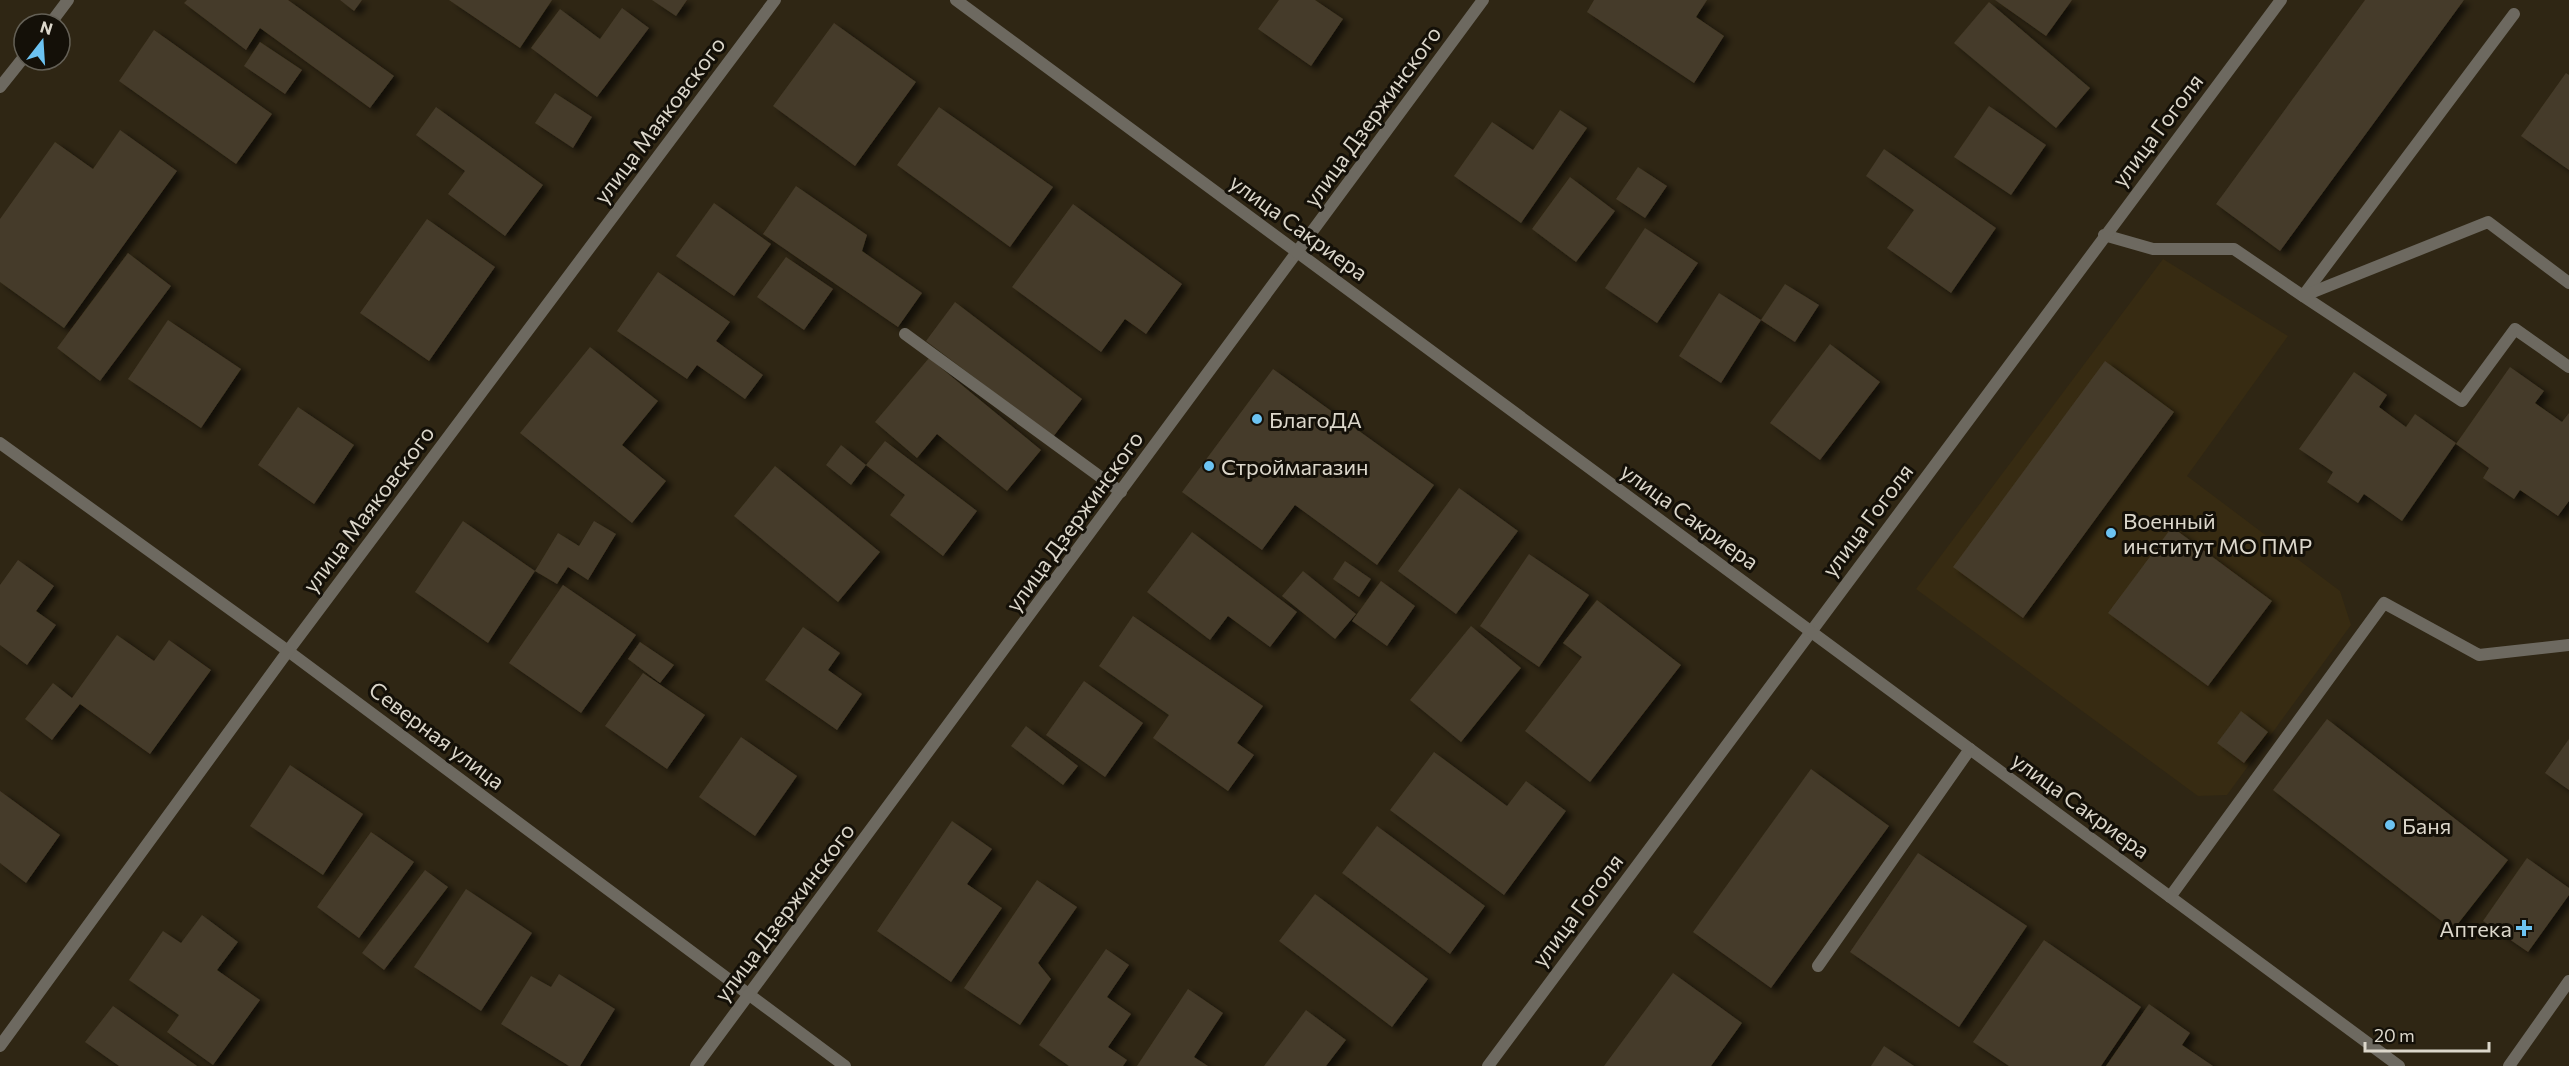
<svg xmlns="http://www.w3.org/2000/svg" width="2569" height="1066" font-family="Commissioner,sans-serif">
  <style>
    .built { fill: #372b12 }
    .building { fill: #453b29; filter: url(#shadow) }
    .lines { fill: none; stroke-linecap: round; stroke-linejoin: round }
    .service { stroke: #6d6960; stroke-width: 12 }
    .minor { stroke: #6d6960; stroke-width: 12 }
    .tertiary { stroke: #6d6960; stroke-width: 12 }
    .poi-dot { fill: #6cc3f2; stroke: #141008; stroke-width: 2 }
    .labels { text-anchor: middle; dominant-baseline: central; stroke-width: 6; stroke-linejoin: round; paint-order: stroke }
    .street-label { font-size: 22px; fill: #dcd7cb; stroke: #141008 }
    .poi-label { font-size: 22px; fill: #dcd7cb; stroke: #141008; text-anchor: start }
  </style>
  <defs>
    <filter id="shadow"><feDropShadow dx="6" dy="4" stdDeviation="3" flood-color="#0009"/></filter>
  </defs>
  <rect width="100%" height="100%" fill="#2f2614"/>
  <!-- built -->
  <path class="built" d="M 2163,259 L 2288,336 L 2187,476 L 2340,591 L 2351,625 L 2227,795 L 2198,796 L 1916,589 Z"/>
  <!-- building -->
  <g class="building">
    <path d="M 187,0 L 288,0 L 394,76 L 370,108 L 260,28 L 246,50 L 184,3 Z"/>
    <path d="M 340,0 L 362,0 L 354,11 Z"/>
    <path d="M 449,0 L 552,0 L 520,48 Z"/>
    <path d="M 652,0 L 687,0 L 676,16 Z"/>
    <path d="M 1279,0 L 1315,0 L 1343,19 L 1311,66 L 1258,29 Z"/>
    <path d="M 1594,0 L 1707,0 L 1696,17 L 1724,36 L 1694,83 L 1587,12 Z"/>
    <path d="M 1995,0 L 2072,0 L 2046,36 Z"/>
    <path d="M 2365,0 L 2464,0 L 2280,251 L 2216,204 Z"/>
    <path d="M 1989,2 L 2090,88 L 2056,128 L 1954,43 Z"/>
    <path d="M 622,8 L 649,28 L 597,97 L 531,48 L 560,9 L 600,39 Z"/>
    <path d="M 834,23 L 916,82 L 855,166 L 773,106 Z"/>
    <path d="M 154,30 L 272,114 L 236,164 L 119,81 Z"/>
    <path d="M 260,42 L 302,70 L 285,94 L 244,66 Z"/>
    <path d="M 2566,73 L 2569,75 L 2569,170 L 2521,136 Z"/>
    <path d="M 555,93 L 592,117 L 573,148 L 535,123 Z"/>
    <path d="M 1989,106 L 2046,145 L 2011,195 L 1954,157 Z"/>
    <path d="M 436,107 L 543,185 L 505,236 L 448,194 L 465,171 L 416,135 Z"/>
    <path d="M 939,107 L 1053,187 L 1010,247 L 897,165 Z"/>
    <path d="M 1560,110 L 1587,128 L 1521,223 L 1454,176 L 1492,122 L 1533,150 Z"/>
    <path d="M 120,130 L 177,171 L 64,328 L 0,282 L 0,219 L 55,142 L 93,169 Z"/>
    <path d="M 1884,149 L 1996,228 L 1951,293 L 1887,248 L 1914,210 L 1866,176 Z"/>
    <path d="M 1638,167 L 1667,186 L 1645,218 L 1616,199 Z"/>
    <path d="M 1570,177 L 1615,211 L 1576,262 L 1532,229 Z"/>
    <path d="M 796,186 L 867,235 L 862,251 L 922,293 L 898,327 L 763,234 Z"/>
    <path d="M 714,203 L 771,244 L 734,296 L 676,256 Z"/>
    <path d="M 1073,204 L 1182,284 L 1146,334 L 1125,319 L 1101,352 L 1012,287 Z"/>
    <path d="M 427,219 L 495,267 L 429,361 L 360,313 Z"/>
    <path d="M 1645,228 L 1698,263 L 1657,323 L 1605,288 Z"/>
    <path d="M 128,253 L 171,286 L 100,381 L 57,348 Z"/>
    <path d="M 786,257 L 833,289 L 804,330 L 757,297 Z"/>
    <path d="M 658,272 L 730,322 L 716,341 L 763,375 L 745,399 L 697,365 L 687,379 L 617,331 Z"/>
    <path d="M 1785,284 L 1819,305 L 1795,342 L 1761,320 Z"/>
    <path d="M 1719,293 L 1761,320 L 1721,383 L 1679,356 Z"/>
    <path d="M 955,302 L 1082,399 L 1053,437 L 926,341 Z"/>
    <path d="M 168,320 L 241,369 L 201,428 L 128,379 Z"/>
    <path d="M 1830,344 L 1880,382 L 1820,460 L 1770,423 Z"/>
    <path d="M 590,347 L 658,401 L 622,445 L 666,481 L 632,523 L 520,433 Z"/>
    <path d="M 929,358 L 1041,450 L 1007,491 L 937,434 L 917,458 L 875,422 Z"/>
    <path d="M 2105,361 L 2174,412 L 2023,618 L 1953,567 Z"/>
    <path d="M 2510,367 L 2544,391 L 2535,403 L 2562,422 L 2569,413 L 2569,501 L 2558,516 L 2520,490 L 2514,499 L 2483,478 L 2489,468 L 2456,444 Z"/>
    <path d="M 1273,369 L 1434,485 L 1377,565 L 1295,505 L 1262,550 L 1182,492 Z"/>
    <path d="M 2354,372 L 2387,395 L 2379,407 L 2406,427 L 2415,414 L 2456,443 L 2402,521 L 2364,494 L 2358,503 L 2327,482 L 2333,472 L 2299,449 Z"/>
    <path d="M 298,407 L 354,445 L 314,504 L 258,465 Z"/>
    <path d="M 885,441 L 977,511 L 943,556 L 890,515 L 905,495 L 866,465 L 851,485 L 826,465 L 841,445 L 866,465 Z"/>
    <path d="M 775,466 L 880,552 L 838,602 L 734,516 Z"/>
    <path d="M 1459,488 L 1518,531 L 1456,614 L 1398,571 Z"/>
    <path d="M 463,521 L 535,571 L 488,643 L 415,592 Z"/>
    <path d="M 594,521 L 616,534 L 588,580 L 568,567 L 557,584 L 535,571 L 558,533 L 579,546 Z"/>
    <path d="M 2172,527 L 2272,601 L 2208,686 L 2108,613 Z"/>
    <path d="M 1192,532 L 1297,612 L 1270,647 L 1228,616 L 1210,640 L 1147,592 Z"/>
    <path d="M 1529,554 L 1589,595 L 1539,667 L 1480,626 Z"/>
    <path d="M 18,560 L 54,586 L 36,611 L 56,625 L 27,665 L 0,645 L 0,585 Z"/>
    <path d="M 1345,561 L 1371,579 L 1359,597 L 1333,579 Z"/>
    <path d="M 1303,571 L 1356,614 L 1335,639 L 1282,596 Z"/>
    <path d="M 1381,581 L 1415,606 L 1387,646 L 1352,621 Z"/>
    <path d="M 563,585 L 636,635 L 581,713 L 509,663 Z"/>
    <path d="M 1597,600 L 1681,665 L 1590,782 L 1525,731 L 1582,657 L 1563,643 Z"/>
    <path d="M 1133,616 L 1263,706 L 1237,743 L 1254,755 L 1228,791 L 1153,738 L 1169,715 L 1099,666 Z"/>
    <path d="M 1471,626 L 1521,668 L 1461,742 L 1410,700 Z"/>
    <path d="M 803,627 L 840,653 L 828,670 L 862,694 L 837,730 L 765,680 Z"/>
    <path d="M 117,635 L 154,661 L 169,640 L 211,670 L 150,754 L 80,704 L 52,740 L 25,719 L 53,683 L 72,698 Z"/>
    <path d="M 640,642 L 674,665 L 660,683 L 628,659 Z"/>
    <path d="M 643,673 L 705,715 L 667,769 L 605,726 Z"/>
    <path d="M 1084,681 L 1143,723 L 1105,777 L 1046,735 Z"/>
    <path d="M 2241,711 L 2268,732 L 2244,763 L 2217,743 Z"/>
    <path d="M 2327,719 L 2508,860 L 2453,930 L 2273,790 Z"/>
    <path d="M 1026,726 L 1078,766 L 1063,785 L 1011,746 Z"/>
    <path d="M 741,737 L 797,776 L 755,836 L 699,797 Z"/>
    <path d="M 2569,739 L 2569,790 L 2545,773 Z"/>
    <path d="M 1434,752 L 1507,806 L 1526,781 L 1566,811 L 1504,895 L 1390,810 Z"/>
    <path d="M 290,765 L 363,814 L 323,875 L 250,826 Z"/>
    <path d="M 1811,769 L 1889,826 L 1771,988 L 1693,932 Z"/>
    <path d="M 0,791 L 60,835 L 26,883 L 0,863 Z"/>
    <path d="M 952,821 L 992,849 L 967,884 L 1002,908 L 951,982 L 877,931 Z"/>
    <path d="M 1377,826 L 1485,906 L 1450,954 L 1342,873 Z"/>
    <path d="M 371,832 L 414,862 L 359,938 L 317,907 Z"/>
    <path d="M 1918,853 L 2027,926 L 1959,1027 L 1850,952 Z"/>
    <path d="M 2527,858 L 2569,888 L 2569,895 L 2528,952 L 2483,921 Z"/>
    <path d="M 425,870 L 448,887 L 384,970 L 362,953 Z"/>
    <path d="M 1037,880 L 1077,907 L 1038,963 L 1051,979 L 1020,1025 L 964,988 Z"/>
    <path d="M 466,889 L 532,933 L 481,1011 L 414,967 Z"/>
    <path d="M 1315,894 L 1428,979 L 1392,1027 L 1279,941 Z"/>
    <path d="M 202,915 L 238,942 L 217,970 L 260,1000 L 213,1065 L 167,1032 L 179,1015 L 129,980 L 163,931 L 181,943 Z"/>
    <path d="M 2044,940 L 2141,1007 L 2101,1066 L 2009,1066 L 1973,1042 Z"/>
    <path d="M 1106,949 L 1129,965 L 1107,997 L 1131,1014 L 1108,1047 L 1127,1060 L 1123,1066 L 1069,1066 L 1039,1045 Z"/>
    <path d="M 1673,973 L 1742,1023 L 1711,1066 L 1604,1066 Z"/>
    <path d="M 559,974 L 615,1009 L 580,1066 L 569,1066 L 501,1024 L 531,976 L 551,987 Z"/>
    <path d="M 1188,989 L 1223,1013 L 1194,1057 L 1208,1066 L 1137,1066 Z"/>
    <path d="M 2149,1004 L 2190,1033 L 2182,1045 L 2213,1066 L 2106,1066 Z"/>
    <path d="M 113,1006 L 197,1066 L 119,1066 L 85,1042 Z"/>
    <path d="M 1306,1010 L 1346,1040 L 1326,1066 L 1264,1066 Z"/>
    <path d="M 1884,1046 L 1914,1066 L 1871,1066 Z"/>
  </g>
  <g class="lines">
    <!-- service -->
    <g class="service">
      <path d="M 2104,235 L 2153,249 L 2234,249 L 2303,296 L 2514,14"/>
      <path d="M 2569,283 L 2488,222 L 2303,296 L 2462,401 L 2515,329 L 2569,367"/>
      <path d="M 905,334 L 1121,492"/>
      <path d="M 2170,897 L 2384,603 L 2479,655 L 2569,645"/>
      <path d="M 1818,966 L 1970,749"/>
      <path d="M 2509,1066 L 2569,981"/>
    </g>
    <!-- minor -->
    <g class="minor">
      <path d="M 50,24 L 68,0"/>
      <path d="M 0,87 L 24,57"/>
      <path d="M 0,443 L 288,651 L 845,1066"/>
      <path d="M 0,1046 L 288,651 L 775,0"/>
      <path d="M 696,1066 L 1483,0"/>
      <path d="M 1488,1066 L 2281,0"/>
    </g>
    <!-- tertiary -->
    <path class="tertiary" d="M 956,0 L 2399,1066"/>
  </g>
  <!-- markers -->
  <g class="poi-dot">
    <circle cx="1257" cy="419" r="6"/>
    <circle cx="1209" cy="466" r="6"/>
    <circle cx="2111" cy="533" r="6"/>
    <circle cx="2390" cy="825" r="6"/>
    <path d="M2521 919h6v6h6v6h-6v6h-6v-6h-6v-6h6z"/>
  </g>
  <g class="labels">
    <!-- street labels -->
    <g class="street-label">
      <text transform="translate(1372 116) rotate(-54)">улица Дзержинского</text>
      <text transform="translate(659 120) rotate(-53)">улица Маяковского</text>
      <text transform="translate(2157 130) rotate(-53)">улица Гоголя</text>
      <text transform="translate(1299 227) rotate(36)">улица Сакриера</text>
      <text transform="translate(368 509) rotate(-53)">улица Маяковского</text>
      <text transform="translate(1690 516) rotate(36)">улица Сакриера</text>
      <text transform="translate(1867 520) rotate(-53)">улица Гоголя</text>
      <text transform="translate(1074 521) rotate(-54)">улица Дзержинского</text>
      <text transform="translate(437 735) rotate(37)">Северная улица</text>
      <text transform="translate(2081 805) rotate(36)">улица Сакриера</text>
      <text transform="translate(1577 910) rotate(-53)">улица Гоголя</text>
      <text transform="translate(784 912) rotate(-53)">улица Дзержинского</text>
    </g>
    <!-- poi labels -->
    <g class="poi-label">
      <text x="1269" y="419">БлагоДА</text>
      <text x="1221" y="466">Строймагазин</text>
      <text x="2123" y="520">Военный<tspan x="2123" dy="25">институт МО ПМР</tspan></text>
      <text x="2402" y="825">Баня</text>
      <text x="2512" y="928" text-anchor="end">Аптека</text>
    </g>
  </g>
  <!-- north arrow -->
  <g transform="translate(42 42) rotate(17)"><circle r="28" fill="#141008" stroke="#646056" stroke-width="1.5"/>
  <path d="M0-4.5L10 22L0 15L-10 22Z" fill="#6cc3f2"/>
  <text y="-9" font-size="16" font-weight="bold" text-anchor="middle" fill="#dcd7cb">N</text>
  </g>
  <!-- scale -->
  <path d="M2365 1042v9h124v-9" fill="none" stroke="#dcd7cb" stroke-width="3"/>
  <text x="2374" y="1042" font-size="18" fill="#dcd7cb" stroke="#141008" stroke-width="4.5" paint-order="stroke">20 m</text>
</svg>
